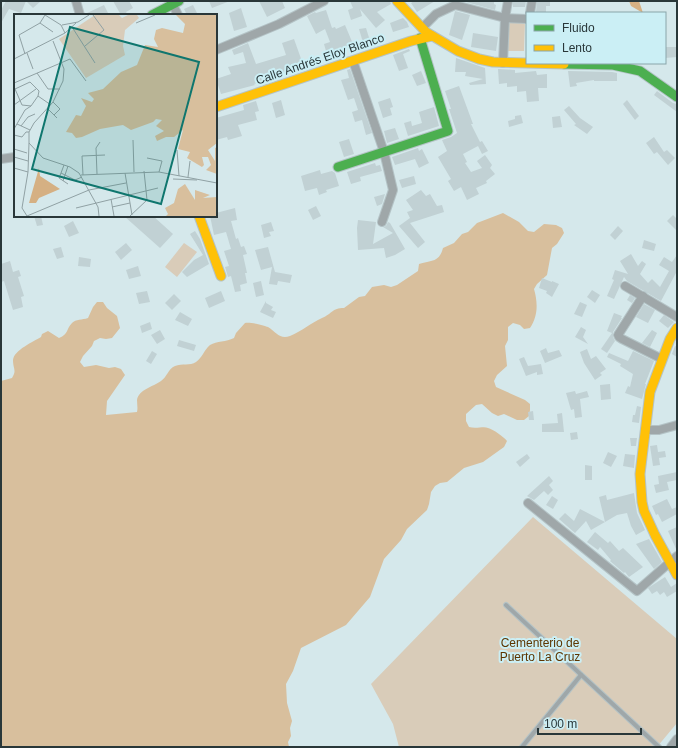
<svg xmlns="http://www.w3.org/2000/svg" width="678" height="748" font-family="Arial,sans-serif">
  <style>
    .green { fill: #d9ccb9 }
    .forest { fill: #d8bf9d }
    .water { fill: #d5b083 }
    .building { fill: #c1d1d4 }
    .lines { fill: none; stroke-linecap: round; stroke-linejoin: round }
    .lane-casing { stroke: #b4c3c6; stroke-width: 6 }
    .street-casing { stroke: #b4c3c6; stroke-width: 10 }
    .fast-casing { stroke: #b4c3c6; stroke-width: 11 }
    .slow-casing { stroke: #b4c3c6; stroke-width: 11 }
    .lane { stroke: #9fa7a9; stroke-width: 4 }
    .street { stroke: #9fa7a9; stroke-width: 8 }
    .fast { stroke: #4caf50; stroke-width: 9 }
    .slow { stroke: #ffc107; stroke-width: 9 }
    .labels { text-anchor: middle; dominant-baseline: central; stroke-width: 4; stroke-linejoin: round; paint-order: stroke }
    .street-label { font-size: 12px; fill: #293739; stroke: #cbeff5 }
    .park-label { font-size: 12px; fill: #5d3500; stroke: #cbeff5 }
    .inset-road { fill: none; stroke: #90a1a4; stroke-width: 1 }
    .view { fill: #0f766e; fill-opacity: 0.15; stroke: #0f766e; stroke-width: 2 }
    .inset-edge { fill: none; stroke: #293739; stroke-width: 2 }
  </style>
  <rect width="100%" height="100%" fill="#d5e8eb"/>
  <!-- green -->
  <g class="green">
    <path d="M 508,21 L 525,21 L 524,51 L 508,51 Z"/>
    <path d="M 184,243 L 197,252 L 177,277 L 165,267 Z"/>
    <path d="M 533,517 L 677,639 L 677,723 L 657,747 L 399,747 L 393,724 L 371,684 Z"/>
  </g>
  <!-- forest -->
  <path class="forest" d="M 503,213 L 519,222 L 528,231 L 534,232 L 544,224 L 556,225 L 562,228 L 564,233 L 557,244 L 552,248 L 547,275 L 537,284 L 534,289 C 538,303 538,316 530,328 L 524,329 L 520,325 L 513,323 L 508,327 L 508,340 L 505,346 L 507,366 L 497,375 L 494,381 L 496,387 L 525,400 L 530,404 L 530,410 L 529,416 L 524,420 L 517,420 L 504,414 L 498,416 L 492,413 L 482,404 L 476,405 L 466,414 L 466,421 L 469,427 C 476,429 484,426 488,428 C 493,429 504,437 507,441 L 504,447 L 483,462 L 464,468 L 447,482 L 440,483 L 435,486 L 431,492 L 429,504 L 427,510 L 407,529 L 401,540 L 384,559 L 370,597 L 346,625 L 301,648 L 293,671 L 286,684 L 287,703 L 292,721 L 290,728 L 291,736 L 288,742 L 289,747 L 1,747 L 1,381 L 12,378 C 17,370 13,369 13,360 C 14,350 33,342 41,337 L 42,334 L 48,331 L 59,338 C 69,334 66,329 72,323 C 76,319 82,320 88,318 L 93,307 L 97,302 L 103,302 L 107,308 L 117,316 L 120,328 L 112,338 L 106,339 L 100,338 L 94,341 L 92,346 L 83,356 L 80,362 L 84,367 L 96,365 L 109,368 L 115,367 L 121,369 L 125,375 L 107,401 L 106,415 L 137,412 C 138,408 137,404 137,400 C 139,389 153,387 161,381 C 167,377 168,369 175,366 C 182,363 190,366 196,362 C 202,358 204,350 210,345 C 217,341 226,342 234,338 L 236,333 L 245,323 C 250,322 264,325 268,327 C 276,332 280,340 290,336 C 302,331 311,323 322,318 C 332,314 332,308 344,308 L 359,297 L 365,296 L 372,287 L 384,285 L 391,287 L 397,285 L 418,271 L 419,264 C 431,260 439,263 443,248 L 454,243 L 462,234 L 468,232 L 477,223 Z"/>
  <!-- water -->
  <path class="water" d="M 629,1 L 639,1 L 643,13 L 631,6 Z"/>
  <!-- building -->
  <g class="building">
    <path d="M 6,1 L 26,1 L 21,13 L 9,9 L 1,23 L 1,10 Z"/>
    <path d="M 26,1 L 41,1 L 33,8 Z"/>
    <path d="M 113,1 L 129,1 L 133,8 L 126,12 L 128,15 L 121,15 Z"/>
    <path d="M 209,1 L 230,1 L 212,8 Z"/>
    <path d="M 259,1 L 282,1 L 285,8 L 267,17 Z"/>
    <path d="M 350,1 L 390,1 L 391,4 L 377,12 L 385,20 L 376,28 L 360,9 L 362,16 L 351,20 L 348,10 L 353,8 Z"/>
    <path d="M 414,1 L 435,1 L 417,12 L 411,3 Z"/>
    <path d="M 467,1 L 494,1 L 494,4 L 496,5 L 495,10 L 466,2 Z"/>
    <path d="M 513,1 L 526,1 L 525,7 L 513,7 Z"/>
    <path d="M 537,1 L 550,1 L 550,6 L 546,6 L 546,13 L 536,12 Z"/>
    <path d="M 104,5 L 109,15 L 85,15 L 85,14 Z"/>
    <path d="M 193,5 L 198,15 L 187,15 L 184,9 Z"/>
    <path d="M 241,8 L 247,27 L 234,31 L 229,13 Z"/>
    <path d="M 326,10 L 332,28 L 335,27 L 336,29 L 345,25 L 353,44 L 342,48 L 344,53 L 328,58 L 324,44 L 330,42 L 325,29 L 316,34 L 307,16 L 315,12 L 316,13 Z"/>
    <path d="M 455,11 L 470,15 L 462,40 L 449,35 Z"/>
    <path d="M 403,18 L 407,22 L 409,27 L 393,32 L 390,23 Z"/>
    <path d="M 366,28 L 371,44 L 364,46 L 359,29 Z"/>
    <path d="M 473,33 L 498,37 L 496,51 L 471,47 Z"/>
    <path d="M 294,39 L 304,67 L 272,76 L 273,78 L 254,84 L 255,85 L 221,94 L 216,79 L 231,74 L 228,67 L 246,63 L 243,52 L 234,55 L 232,50 L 248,43 L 256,64 L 286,55 L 282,43 Z"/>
    <path d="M 665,47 L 677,47 L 677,57 L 665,58 Z"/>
    <path d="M 409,49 L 410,51 L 403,54 L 408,68 L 399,71 L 393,55 Z"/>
    <path d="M 456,58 L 485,68 L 486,84 L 470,85 L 469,83 L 483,79 L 465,76 L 466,72 L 455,72 Z"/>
    <path d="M 350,69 L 372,133 L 366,135 L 362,120 L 355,122 L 352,112 L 358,110 L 354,98 L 348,100 L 341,80 L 349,78 L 347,70 Z"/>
    <path d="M 498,69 L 515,70 L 515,73 L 536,71 L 537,75 L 547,74 L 547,88 L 538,88 L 539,101 L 527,102 L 526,91 L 517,92 L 517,86 L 507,87 L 507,83 L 499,84 Z"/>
    <path d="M 421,71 L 426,83 L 417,86 L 412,75 Z"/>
    <path d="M 568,71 L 612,72 L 617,73 L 617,81 L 594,81 L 594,80 L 576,83 L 577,86 L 570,87 Z"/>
    <path d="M 459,86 L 473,124 L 471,124 L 480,142 L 482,141 L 488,151 L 482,154 L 478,146 L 463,154 L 467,162 L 465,163 L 471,172 L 482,168 L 477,161 L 485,155 L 492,165 L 490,168 L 495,174 L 486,181 L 487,183 L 476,188 L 479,194 L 467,200 L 461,187 L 454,191 L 448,181 L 451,179 L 438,157 L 447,151 L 442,140 L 451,137 L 457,133 L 449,109 L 451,109 L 445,91 Z"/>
    <path d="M 657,91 L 673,103 L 677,104 L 677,112 L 654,95 Z"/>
    <path d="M 390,98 L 393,107 L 390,108 L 392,115 L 383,118 L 378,102 Z"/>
    <path d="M 281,100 L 285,115 L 276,118 L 272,103 Z"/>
    <path d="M 627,100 L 639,116 L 635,120 L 623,104 Z"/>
    <path d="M 256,101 L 259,111 L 255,112 L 257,120 L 238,125 L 242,136 L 228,140 L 227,137 L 216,140 L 216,118 L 244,110 L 243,105 Z"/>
    <path d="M 569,106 L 580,118 L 593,127 L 587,134 L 574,125 L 576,124 L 564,110 Z"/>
    <path d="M 434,107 L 439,126 L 408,136 L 404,123 L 411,121 L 412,126 L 422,123 L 419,112 Z"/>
    <path d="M 521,115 L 523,123 L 509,127 L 508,121 L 515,119 L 515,116 Z"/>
    <path d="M 560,116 L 562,127 L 553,128 L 552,117 Z"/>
    <path d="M 395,128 L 399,139 L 387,143 L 384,131 Z"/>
    <path d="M 654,137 L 664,152 L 667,150 L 675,158 L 668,165 L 657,152 L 654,154 L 646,143 Z"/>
    <path d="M 349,139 L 354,154 L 344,157 L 339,142 Z"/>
    <path d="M 418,148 L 419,151 L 422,149 L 429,163 L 419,168 L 415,159 L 395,165 L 392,157 Z"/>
    <path d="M 375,163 L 376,166 L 380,165 L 382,171 L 360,177 L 361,181 L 351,184 L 347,172 Z"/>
    <path d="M 320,170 L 321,174 L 332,171 L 335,173 L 339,186 L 326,190 L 327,192 L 319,195 L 317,188 L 305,191 L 301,176 Z"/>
    <path d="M 414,176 L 416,184 L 402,188 L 399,180 Z"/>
    <path d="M 421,190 L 426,196 L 430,194 L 437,206 L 442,205 L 444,212 L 410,223 L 425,242 L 418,248 L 399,226 L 410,218 L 407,212 L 413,210 L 406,200 Z"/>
    <path d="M 385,194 L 382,204 L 377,206 L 374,197 Z"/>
    <path d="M 316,206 L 321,216 L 313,220 L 308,210 Z"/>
    <path d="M 235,208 L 237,220 L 231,221 L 236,239 L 238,238 L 241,247 L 244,246 L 247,254 L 243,255 L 247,273 L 245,273 L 247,283 L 240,285 L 241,291 L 235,292 L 231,276 L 228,277 L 225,267 L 229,266 L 224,251 L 231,249 L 226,232 L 214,235 L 210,216 L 216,216 L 216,213 Z"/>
    <path d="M 673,215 L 677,219 L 677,231 L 667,221 Z"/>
    <path d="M 34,216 L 41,216 L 43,225 L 37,226 Z"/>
    <path d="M 124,216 L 153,216 L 173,234 L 160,248 Z"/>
    <path d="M 358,220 L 376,222 L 373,244 L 393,233 L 383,227 L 386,226 L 388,222 L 390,223 L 405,249 L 395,255 L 386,258 L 384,248 L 358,250 L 357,228 Z"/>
    <path d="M 73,221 L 79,233 L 69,237 L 64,226 Z"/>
    <path d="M 271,222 L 274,231 L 269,232 L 271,236 L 264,238 L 261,225 Z"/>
    <path d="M 618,226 L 623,231 L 615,240 L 610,235 Z"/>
    <path d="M 195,231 L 200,239 L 209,264 L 187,277 L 182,272 L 194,260 L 203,255 L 190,234 Z"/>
    <path d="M 644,240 L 656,244 L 654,251 L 642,248 Z"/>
    <path d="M 126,243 L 132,250 L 121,260 L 115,252 Z"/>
    <path d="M 61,247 L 64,257 L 57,259 L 53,249 Z"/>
    <path d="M 268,247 L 275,272 L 292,275 L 290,283 L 278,281 L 277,285 L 269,284 L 272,267 L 261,270 L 255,250 Z"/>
    <path d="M 631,254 L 638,266 L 642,261 L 646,264 L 640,274 L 648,283 L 652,279 L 660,287 L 669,271 L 659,265 L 664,257 L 672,262 L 677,255 L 677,271 L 661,301 L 627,281 L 624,277 L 614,299 L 607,296 L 614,280 L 612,279 L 615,270 L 628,274 L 620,261 Z"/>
    <path d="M 79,257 L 91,259 L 90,267 L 78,266 Z"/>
    <path d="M 10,261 L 13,272 L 19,270 L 21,276 L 18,277 L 24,296 L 21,297 L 23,307 L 13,310 L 4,281 L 1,282 L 1,264 Z"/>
    <path d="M 138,266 L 141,276 L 129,279 L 126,270 Z"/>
    <path d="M 542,278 L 552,282 L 552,281 L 559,284 L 552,297 L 546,293 L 547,291 L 539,288 Z"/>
    <path d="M 261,281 L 264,295 L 256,297 L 253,283 Z"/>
    <path d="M 592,290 L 600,295 L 595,303 L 587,297 Z"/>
    <path d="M 147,291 L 150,302 L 139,304 L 136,293 Z"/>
    <path d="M 221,291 L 225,301 L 209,308 L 205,298 Z"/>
    <path d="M 174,294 L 181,301 L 172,310 L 165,303 Z"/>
    <path d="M 630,295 L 635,298 L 632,303 L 627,300 Z"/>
    <path d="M 266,301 L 266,303 L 273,307 L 271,310 L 276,312 L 273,318 L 260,312 Z"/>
    <path d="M 580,302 L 587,305 L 582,317 L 574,314 Z"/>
    <path d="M 644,304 L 655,310 L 648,323 L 636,317 Z"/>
    <path d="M 180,312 L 192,319 L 188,326 L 175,320 Z"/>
    <path d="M 614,313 L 622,316 L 621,318 L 622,318 L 613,332 L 613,337 L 615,341 L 607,353 L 601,349 L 612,333 L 607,331 Z"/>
    <path d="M 664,315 L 674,322 L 668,328 L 659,321 Z"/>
    <path d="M 150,322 L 152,329 L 142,333 L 140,326 Z"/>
    <path d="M 581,327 L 586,330 L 583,337 L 588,344 L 575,337 Z"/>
    <path d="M 160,330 L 165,339 L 157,344 L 151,335 Z"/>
    <path d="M 652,330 L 657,333 L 650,347 L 638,341 L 642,343 Z"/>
    <path d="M 179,340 L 196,345 L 194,351 L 177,346 Z"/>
    <path d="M 675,346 L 677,347 L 677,357 L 672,354 Z"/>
    <path d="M 546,348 L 548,353 L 559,350 L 562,356 L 545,363 L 540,351 Z"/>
    <path d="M 587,349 L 591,359 L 596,356 L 606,369 L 600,373 L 602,375 L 595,380 L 584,363 L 580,352 Z"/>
    <path d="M 152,351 L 157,354 L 151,364 L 146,361 Z"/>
    <path d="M 633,351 L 654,361 L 645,384 L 646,384 L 642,399 L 625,393 L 628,386 L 630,387 L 633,374 L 620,366 L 621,364 L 607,357 L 609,353 L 628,361 Z"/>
    <path d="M 524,357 L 528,366 L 541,364 L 543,374 L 537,375 L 537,372 L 526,376 L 519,359 Z"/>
    <path d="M 610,384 L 611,399 L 601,400 L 600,385 Z"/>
    <path d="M 575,391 L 576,394 L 587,391 L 589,397 L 580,399 L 582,417 L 575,418 L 574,409 L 571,410 L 566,393 Z"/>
    <path d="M 637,406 L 641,407 L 639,423 L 632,422 L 633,415 L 635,415 Z"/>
    <path d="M 533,411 L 534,420 L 529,420 L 528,412 Z"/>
    <path d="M 562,413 L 564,432 L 542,432 L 542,424 L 558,423 L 557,414 Z"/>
    <path d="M 577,432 L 578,439 L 571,440 L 570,433 Z"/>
    <path d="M 630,438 L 637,438 L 636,446 L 631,446 Z"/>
    <path d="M 657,445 L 658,452 L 665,451 L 666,457 L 659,458 L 660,465 L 653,466 L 650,446 Z"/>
    <path d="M 608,452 L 617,456 L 611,467 L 603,463 Z"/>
    <path d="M 527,454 L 530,458 L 520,467 L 516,462 Z"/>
    <path d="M 625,454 L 635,455 L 634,468 L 623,466 Z"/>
    <path d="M 585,465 L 592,466 L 592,480 L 585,480 Z"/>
    <path d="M 677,472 L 677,480 L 667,482 L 669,490 L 656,493 L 654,485 L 659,484 L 658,476 Z"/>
    <path d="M 549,476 L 553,481 L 549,485 L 553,490 L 548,495 L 544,491 L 534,500 L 527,496 Z"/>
    <path d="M 634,493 L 637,513 L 645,530 L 636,535 L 631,526 L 627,513 L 617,515 L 605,522 L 599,497 L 606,495 L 607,500 Z"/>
    <path d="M 552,496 L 558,500 L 553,509 L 546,505 Z"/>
    <path d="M 667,499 L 672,509 L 677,507 L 677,514 L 662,522 L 658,514 L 656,515 L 652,506 Z"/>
    <path d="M 580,509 L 605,522 L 591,530 L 586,521 L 575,533 L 559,519 L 565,513 L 574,521 Z"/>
    <path d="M 677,527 L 677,551 L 668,531 Z"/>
    <path d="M 595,532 L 608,543 L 610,541 L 619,551 L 623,548 L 643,567 L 629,577 L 625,572 L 624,573 L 610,561 L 611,560 L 600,547 L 598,550 L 587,542 Z"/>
    <path d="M 649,539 L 662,562 L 654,569 L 636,544 Z"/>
    <path d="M 665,577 L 671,587 L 677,583 L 677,591 L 667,597 L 664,592 L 660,595 L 657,591 L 652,594 L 648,588 Z"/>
  </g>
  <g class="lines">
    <!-- lane casing -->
    <g class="lane-casing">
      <g id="lane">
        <path d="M 506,605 L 659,747"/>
        <path d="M 522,747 L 581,675"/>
      </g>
    </g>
    <!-- street casing -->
    <g class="street-casing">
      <g id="street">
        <path d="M 76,1 L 80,15"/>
        <path d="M 171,1 L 178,15"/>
        <path d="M 530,13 L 532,1"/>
        <path d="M 422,28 L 436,14 L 455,5 L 505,18 L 527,19"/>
        <path d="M 216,50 L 279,24 L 324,1"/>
        <path d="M 353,61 L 384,152 L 393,190 L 382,222"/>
        <path d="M 503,63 L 505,18 L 508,1"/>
        <path d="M 1,159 L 15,157"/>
        <path d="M 625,286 L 677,317"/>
        <path d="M 643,296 L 618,335 L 619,337 L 622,339 L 662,359"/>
        <path d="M 645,430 L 659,430 L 677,425"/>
        <path d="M 528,503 L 637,591 L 677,556"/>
        <path d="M 671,747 L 677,739"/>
      </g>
    </g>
    <!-- fast casing -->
    <g class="fast-casing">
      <g id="fast">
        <path d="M 152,15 L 179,1"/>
        <path d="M 564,64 L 613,65 L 640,71 L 677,97"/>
        <path d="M 338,167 L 448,131 L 420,38"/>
      </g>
    </g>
    <!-- slow casing -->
    <g class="slow-casing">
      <g id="slow">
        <path d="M 397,1 L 426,32 L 458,51 L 479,59 L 493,62 L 564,64"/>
        <path d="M 216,107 L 411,41 L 432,36"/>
        <path d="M 199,216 L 221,276"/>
        <path d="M 677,328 L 670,339 L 650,392 L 640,474 L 642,502 L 644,511 L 655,535 L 677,575"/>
      </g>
    </g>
    <!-- lane -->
    <use href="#lane" class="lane"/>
    <!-- street -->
    <use href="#street" class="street"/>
    <!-- fast -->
    <use href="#fast" class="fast"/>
    <!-- slow -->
    <use href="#slow" class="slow"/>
  </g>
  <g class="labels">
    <!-- street labels -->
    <g class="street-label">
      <text transform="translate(320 59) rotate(-19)">Calle Andrés Eloy Blanco</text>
    </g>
    <!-- park labels -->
    <g class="park-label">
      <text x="540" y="643">Cementerio de<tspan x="540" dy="14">Puerto La Cruz</tspan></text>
    </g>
  </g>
  <!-- overview -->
  <g transform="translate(14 14)">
    <rect width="203" height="203" fill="#d5e8eb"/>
    <path d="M 81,1 L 105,1 L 108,4 L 114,1 L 123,1 L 125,4 L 111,16 L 109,32 L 111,41 L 72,64 L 45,25 Z" fill="#d9ccb9"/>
    <path d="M 162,1 L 203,1 L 203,129 L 194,136 L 201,147 L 201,134 L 203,133 L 203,160 L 192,156 L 197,151 L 194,143 L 188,143 L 190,151 L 188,153 L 173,144 L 176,138 L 164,135 L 169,116 L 160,123 L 152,123 L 143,127 L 141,122 L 150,117 L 142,112 L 148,106 L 142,105 L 139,108 L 117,116 L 109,111 L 86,115 L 68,123 L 62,124 L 58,119 L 52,118 L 62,101 L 67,102 L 72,92 L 67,84 L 78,88 L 80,85 L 74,79 L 89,75 L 107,58 L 123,51 L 131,31 L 144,33 L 140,25 L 142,16 L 148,14 L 169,19 L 171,10 ZM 171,170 L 181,186 L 181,176 L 196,181 L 189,184 L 203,183 L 203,202 L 152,202 L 154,200 L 151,194 L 160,189 L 164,175 Z" fill="#d8bf9d"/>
    <path d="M 25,154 L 26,162 L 46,175 L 25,184 L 22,189 L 15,189 Z" fill="#d5b083"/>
    <path class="inset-road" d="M 26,9 L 39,18M 122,9 L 141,1M 48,11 L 64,8 L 75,1M 58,13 L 81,49M 51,19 L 62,9M 39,27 L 50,55 L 49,67 L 39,88 L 20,109 L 15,118 L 15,129 L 29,144 L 56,153 L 65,159 L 84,193 L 85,202M 71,32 L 90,16 L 79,1M 13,39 L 19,55M 11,40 L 5,21 L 26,9 L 31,1M 0,45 L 51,19 L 47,11 L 31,1M 23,59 L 34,75 L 46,75M 0,69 L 56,45 L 72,67M 0,73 L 1,75 L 16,68 L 25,77 L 24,82M 1,75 L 8,91 L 17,92 L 24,82M 24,82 L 37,91M 39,88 L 46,95 L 40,101M 0,91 L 22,75M 33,94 L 43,104M 3,110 L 16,116M 7,112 L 14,103 L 21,100M 0,115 L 11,96 L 17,92M 0,121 L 8,123 L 12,118 L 15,118M 119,126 L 120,158M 0,135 L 13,139M 163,136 L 165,162M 0,143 L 14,147M 133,144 L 148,147 L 145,158M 50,151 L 47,159 L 61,166 L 68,163M 0,154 L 14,158M 47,159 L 45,164 L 54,170M 111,159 L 118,201M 83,160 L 82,134 L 86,128M 67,161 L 145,158 L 203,169M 69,161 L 68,142 L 91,141M 174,163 L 176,147M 159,165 L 183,166M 49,167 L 54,152M 97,185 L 100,202M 98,193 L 116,189M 62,194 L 144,174M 13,202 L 75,176 L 112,169M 13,202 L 8,194 L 14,158 L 15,129M 116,202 L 133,186 L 130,157"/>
    <path class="view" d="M 56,13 L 185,48 L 147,190 L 18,155 Z"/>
    <rect width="203" height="203" class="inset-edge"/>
  </g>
  <!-- border -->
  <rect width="678" height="748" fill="none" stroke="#293739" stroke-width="4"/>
  <!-- legend -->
  <rect x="526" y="12" width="140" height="52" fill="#cbeff5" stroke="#8aa5aa"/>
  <rect x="534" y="25" width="20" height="6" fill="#4caf50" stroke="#8aa5aa"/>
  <text x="562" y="32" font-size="12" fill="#293739">Fluido</text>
  <rect x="534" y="45" width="20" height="6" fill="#ffc107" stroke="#8aa5aa"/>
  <text x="562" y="52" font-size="12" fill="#293739">Lento</text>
  <!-- scale -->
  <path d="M538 728v6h103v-6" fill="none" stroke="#293739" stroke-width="2"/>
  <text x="544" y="728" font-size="12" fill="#293739" stroke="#cbeff5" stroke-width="3" paint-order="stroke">100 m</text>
</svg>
